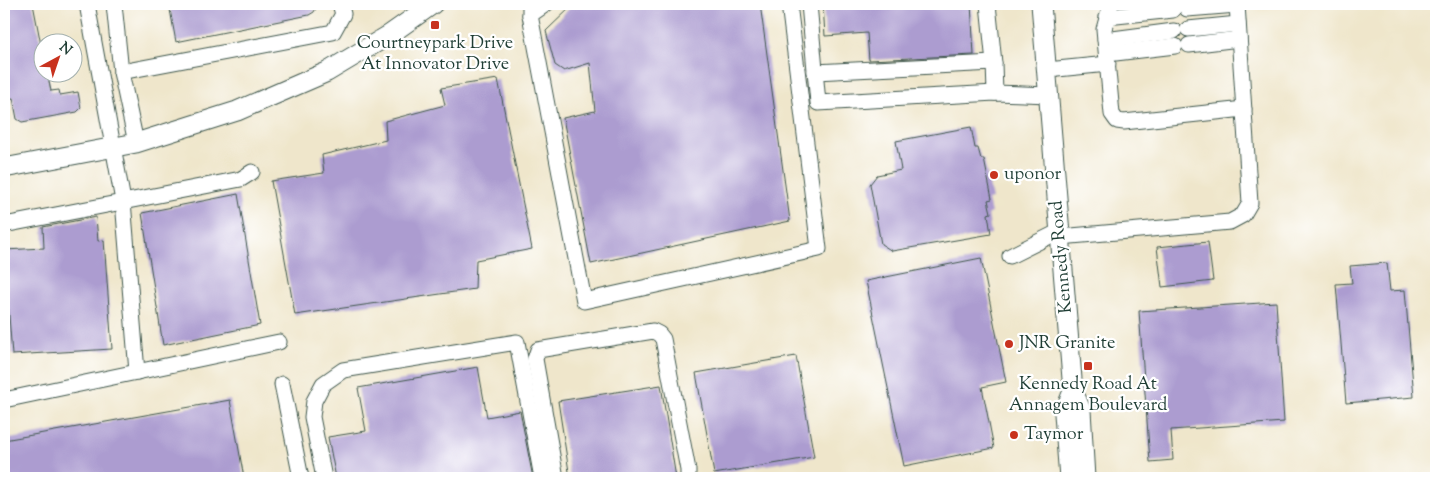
<svg xmlns="http://www.w3.org/2000/svg" width="1440" height="482" font-family="'Sorts Mill Goudy',serif">
  <style>
    .building { fill: #ac9cd0 }
    .lines { fill: none; stroke-linecap: round; stroke-linejoin: round }
    .minor-casing { stroke: #3e564b; stroke-width: 17 }
    .major-casing { stroke: #3e564b; stroke-width: 21 }
    .minor { stroke: #fff; stroke-width: 15 }
    .major { stroke: #fff; stroke-width: 19 }
    .poi-dot { fill: #c8321e; stroke: #fff; stroke-width: 2 }
    .labels { text-anchor: middle; dominant-baseline: central; stroke-width: 4.5; stroke-linejoin: round; paint-order: stroke }
    .poi-label { font-size: 18px; fill: #1f3d34; stroke: #fff; text-anchor: start }
    .street-label { font-size: 18px; fill: #1f3d34; stroke: #fff }
  </style>
  <rect width="100%" height="100%" fill="#fff"/>
  <filter id="ink" filterUnits="userSpaceOnUse"><feTurbulence type="fractalNoise" baseFrequency=".02" numOctaves="2"/><feDisplacementMap in="SourceGraphic" scale="10" xChannelSelector="R" yChannelSelector="G"/><feConvolveMatrix kernelMatrix="1 2 1 2 8 2 1 2 1" color-interpolation-filters="sRGB"/></filter>
  <filter id="wash" filterUnits="userSpaceOnUse"><feTurbulence type="fractalNoise" baseFrequency=".0096" numOctaves="4" result="noise"/><feDisplacementMap in="SourceGraphic" scale="20" xChannelSelector="R" yChannelSelector="G"/><feGaussianBlur stdDeviation="1.12" result="paint"/><feColorMatrix in="noise" values="0 0 0 0 0 0 0 0 0 0 0 0 0 0 0 0 0 1.4 0 .05"/><feComposite in="paint" operator="in"/></filter>
  <g filter="url(#wash)">
    <rect width="100%" height="100%" fill="#efe6cb"/>
    <g id="blocks">
      <!-- building -->
      <g class="building">
        <path d="M 4,4 L 33,4 L 42,50 L 42,72 L 47,72 L 51,91 L 59,90 L 60,95 L 78,92 L 81,108 L 77,112 L 22,122 L 17,119 L 13,98 L 4,99 Z"/>
        <path d="M 169,4 L 318,4 L 314,12 L 309,15 L 176,42 Z"/>
        <path d="M 574,4 L 760,4 L 790,221 L 591,264 L 563,118 L 595,111 L 590,63 L 564,71 L 555,65 L 546,31 Z"/>
        <path d="M 823,4 L 971,4 L 974,55 L 869,60 L 867,33 L 825,36 Z"/>
        <path d="M 498,79 L 532,249 L 476,260 L 475,289 L 295,315 L 271,181 L 324,173 L 322,155 L 386,140 L 385,121 L 445,105 L 441,88 Z"/>
        <path d="M 971,127 L 975,148 L 978,148 L 981,159 L 984,159 L 992,199 L 988,200 L 991,213 L 988,214 L 991,234 L 892,251 L 881,244 L 870,184 L 877,175 L 901,170 L 896,141 Z"/>
        <path d="M 238,194 L 260,325 L 163,345 L 142,213 Z"/>
        <path d="M 96,217 L 98,241 L 104,240 L 112,349 L 12,355 L 4,250 L 44,248 L 43,227 Z"/>
        <path d="M 1208,242 L 1213,281 L 1162,287 L 1157,247 Z"/>
        <path d="M 981,258 L 1006,382 L 982,387 L 994,448 L 904,466 L 866,281 Z"/>
        <path d="M 1387,263 L 1390,291 L 1405,290 L 1414,397 L 1346,403 L 1336,284 L 1352,283 L 1350,266 Z"/>
        <path d="M 1276,302 L 1284,422 L 1171,430 L 1173,460 L 1150,462 L 1139,311 Z"/>
        <path d="M 796,356 L 814,457 L 714,474 L 696,373 Z"/>
        <path d="M 478,367 L 487,417 L 520,411 L 533,478 L 336,478 L 328,437 L 366,431 L 358,388 Z"/>
        <path d="M 661,385 L 676,478 L 570,478 L 558,401 Z"/>
        <path d="M 230,400 L 244,478 L 4,478 L 4,440 Z"/>
      </g>
    </g>
  </g>
  <g filter="url(#ink)">
    <use href="#blocks" fill-opacity="0" stroke="#3e564b" stroke-width="1"/>
    <g class="lines">
      <!-- minor casing -->
      <g class="minor-casing">
        <g id="minor">
          <path d="M 87,4 L 123,201 L 137,372"/>
          <path d="M 114,4 L 121,72"/>
          <path d="M 530,4 L 530,15 L 584,301 L 819,249 L 789,4"/>
          <path d="M 809,4 L 818,103 L 995,93 L 1049,95"/>
          <path d="M 988,4 L 994,63 L 995,93"/>
          <path d="M 1111,4 L 1104,29 L 1112,114 L 1117,121 L 1124,122 L 1244,109"/>
          <path d="M 1187,9 L 1237,5"/>
          <path d="M 530,15 L 546,4"/>
          <path d="M 1107,17 L 1173,10"/>
          <path d="M 1188,29 L 1238,24"/>
          <path d="M 1105,40 L 1174,31"/>
          <path d="M 1189,45 L 1239,39"/>
          <path d="M 1107,54 L 1175,46"/>
          <path d="M 1047,70 L 1108,64"/>
          <path d="M 815,72 L 994,63"/>
          <path d="M 136,143 L 121,72 L 333,32 L 343,14 L 340,4"/>
          <path d="M 4,225 L 241,179 L 252,172"/>
          <path d="M 1060,237 L 1230,222 L 1243,215 L 1250,203 L 1237,4"/>
          <path d="M 1010,256 L 1060,231"/>
          <path d="M 282,384 L 301,478"/>
          <path d="M 4,400 L 279,342"/>
          <path d="M 324,478 L 312,417 L 314,401 L 323,384 L 343,370 L 517,342 L 542,478"/>
          <path d="M 556,478 L 535,359 L 538,350 L 653,331 L 659,334 L 663,339 L 688,470 L 688,478"/>
        </g>
      </g>
      <!-- major casing -->
      <g class="major-casing">
        <g id="major">
          <path d="M 1041,4 L 1073,391 L 1081,410 L 1085,478"/>
          <path d="M 4,168 L 136,143 L 237,111 L 327,72 L 389,35 L 433,4"/>
          <path d="M 1069,478 L 1064,414 L 1073,391"/>
        </g>
      </g>
      <!-- minor -->
      <use href="#minor" class="minor"/>
      <!-- major -->
      <use href="#major" class="major"/>
    </g>
  </g>
  <!-- markers -->
  <g class="poi-dot">
    <rect x="430" y="20" width="10" height="10" rx="2.5"/>
    <circle cx="994" cy="175" r="5"/>
    <circle cx="1009" cy="344" r="5"/>
    <rect x="1083" y="361" width="10" height="10" rx="2.5"/>
    <circle cx="1014" cy="435" r="5"/>
  </g>
  <g class="labels">
    <!-- poi labels -->
    <g class="poi-label">
      <text x="435" y="44" text-anchor="middle">Courtneypark Drive<tspan x="435" dy="21">At Innovator Drive</tspan></text>
      <text x="1004" y="175">uponor</text>
      <text x="1019" y="344">JNR Granite</text>
      <text x="1088" y="385" text-anchor="middle">Kennedy Road At<tspan x="1088" dy="21">Annagem Boulevard</tspan></text>
      <text x="1024" y="435">Taymor</text>
    </g>
    <!-- street labels -->
    <g class="street-label">
      <text transform="translate(1062 257) rotate(-95)">Kennedy Road</text>
    </g>
  </g>
  <!-- margin -->
  <rect width="1440" height="482" fill="none" stroke="#fff" stroke-width="20"/>
  <!-- north arrow -->
  <g transform="translate(58 58) rotate(40)"><circle r="24" fill="#ffffff" stroke="#a5b1ae"/>
  <path d="M0-4L9 19L0 12L-9 19Z" fill="#c8321e"/>
  <text y="-8" font-size="14" font-weight="bold" text-anchor="middle" fill="#1f3d34">N</text>
  </g>
</svg>
